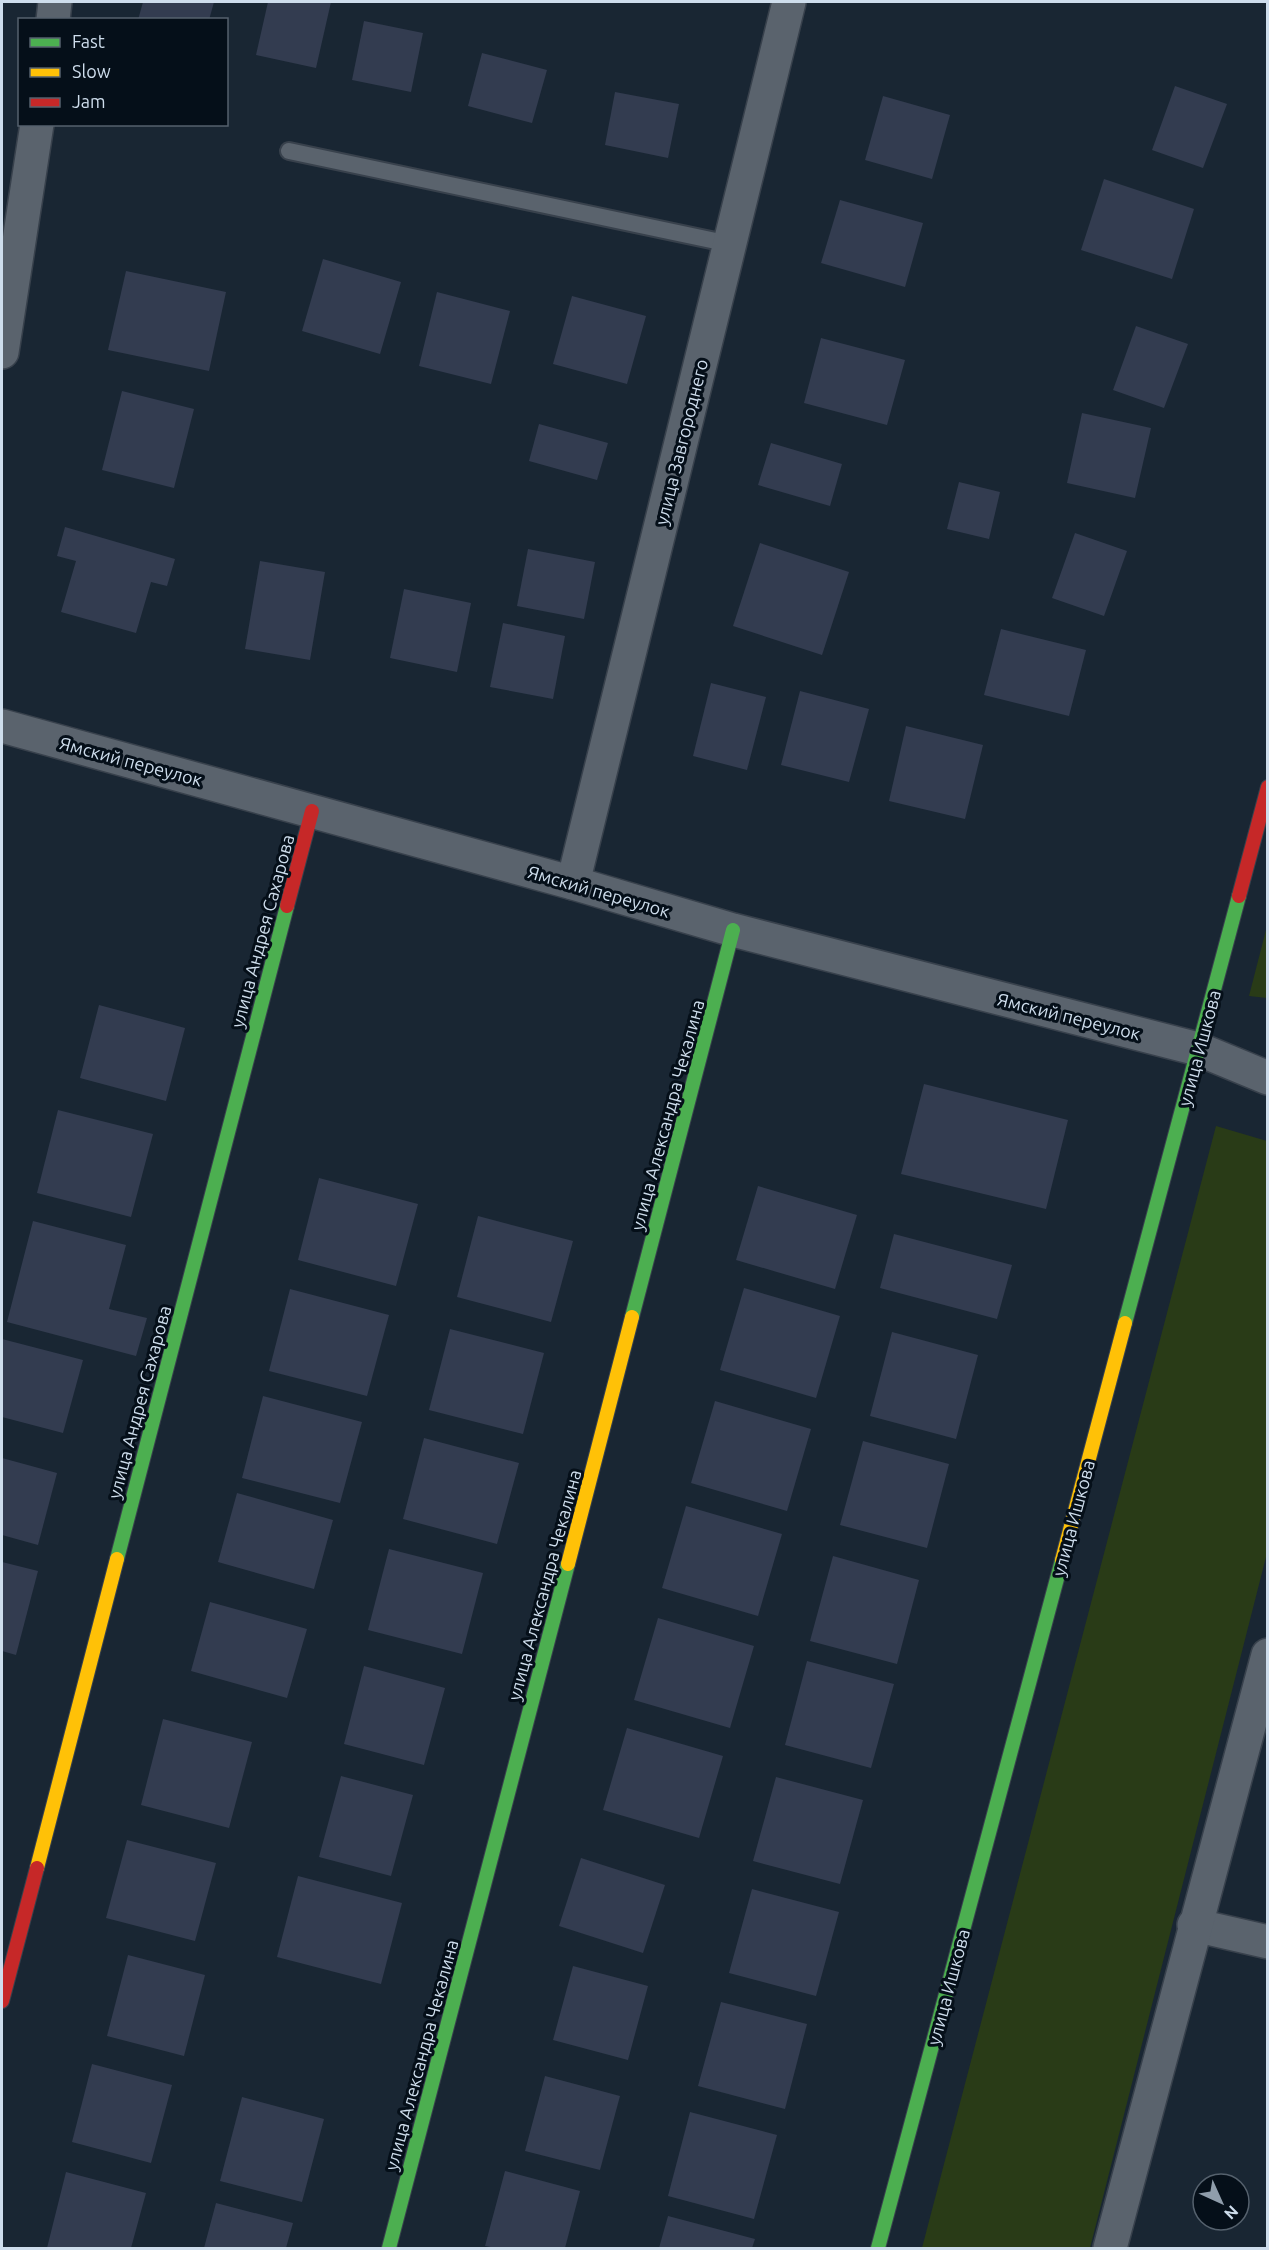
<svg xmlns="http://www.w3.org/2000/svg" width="1269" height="2250" font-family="Ubuntu,sans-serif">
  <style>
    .green { fill: #293b17 }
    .building { fill: #333c50 }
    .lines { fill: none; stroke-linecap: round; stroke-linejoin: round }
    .lane-casing { stroke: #38414c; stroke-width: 20 }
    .street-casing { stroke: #38414c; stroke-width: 36 }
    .fast-casing { stroke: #38414c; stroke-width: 16 }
    .slow-casing { stroke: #38414c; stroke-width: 16 }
    .jam-casing { stroke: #38414c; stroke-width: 16 }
    .lane { stroke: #5a636d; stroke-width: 16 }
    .street { stroke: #5a636d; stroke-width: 33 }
    .fast { stroke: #4caf50; stroke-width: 14 }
    .slow { stroke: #ffc107; stroke-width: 14 }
    .jam { stroke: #c62828; stroke-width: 14 }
    .labels { text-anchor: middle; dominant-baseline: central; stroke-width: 6; stroke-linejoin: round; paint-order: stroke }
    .street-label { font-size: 18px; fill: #ceddec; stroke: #050f19 }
  </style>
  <rect width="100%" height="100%" fill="#192633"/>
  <!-- green -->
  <g class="green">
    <path d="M 1267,926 L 1268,998 L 1267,998 L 1249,996 Z"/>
    <path d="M 1216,1126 L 1267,1141 L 1267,1553 L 1090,2248 L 922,2248 Z"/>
  </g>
  <!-- building -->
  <g class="building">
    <path d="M 143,2 L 214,2 L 209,20 L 138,20 Z"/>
    <path d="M 268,2 L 331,2 L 316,68 L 256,55 Z"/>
    <path d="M 364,21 L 423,33 L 411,92 L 352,80 Z"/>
    <path d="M 482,53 L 547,70 L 532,123 L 468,106 Z"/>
    <path d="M 1175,86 L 1227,104 L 1203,168 L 1152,150 Z"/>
    <path d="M 615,92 L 679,104 L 668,158 L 605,145 Z"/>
    <path d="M 883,96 L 950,115 L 932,179 L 865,160 Z"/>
    <path d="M 1104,179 L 1194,209 L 1172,279 L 1081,250 Z"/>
    <path d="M 840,200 L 923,223 L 905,287 L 821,263 Z"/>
    <path d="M 323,259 L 401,282 L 380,354 L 302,331 Z"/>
    <path d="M 126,271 L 226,292 L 209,371 L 108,350 Z"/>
    <path d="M 437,292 L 510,311 L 491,384 L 419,366 Z"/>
    <path d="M 572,296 L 646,316 L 627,384 L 553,364 Z"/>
    <path d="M 1136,326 L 1188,344 L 1164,408 L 1113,390 Z"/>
    <path d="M 821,338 L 905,360 L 887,425 L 804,403 Z"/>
    <path d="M 122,391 L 194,409 L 174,488 L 102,470 Z"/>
    <path d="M 1082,413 L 1151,428 L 1135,498 L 1067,483 Z"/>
    <path d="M 539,424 L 608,443 L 597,480 L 529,461 Z"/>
    <path d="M 771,443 L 842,464 L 830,506 L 758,485 Z"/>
    <path d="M 959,482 L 1000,492 L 989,539 L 947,529 Z"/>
    <path d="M 65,527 L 175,559 L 167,586 L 151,582 L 136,633 L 61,612 L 76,561 L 57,556 Z"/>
    <path d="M 1075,533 L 1127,551 L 1104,616 L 1052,598 Z"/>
    <path d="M 760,543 L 849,572 L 822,655 L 733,626 Z"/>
    <path d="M 528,549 L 595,562 L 584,619 L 517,606 Z"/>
    <path d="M 260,561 L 325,572 L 310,660 L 245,649 Z"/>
    <path d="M 404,589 L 471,603 L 457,672 L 390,658 Z"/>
    <path d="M 503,623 L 565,636 L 553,699 L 490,687 Z"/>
    <path d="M 1001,629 L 1086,650 L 1069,716 L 984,695 Z"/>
    <path d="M 711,683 L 766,697 L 747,770 L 693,756 Z"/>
    <path d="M 800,691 L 869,709 L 849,782 L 781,765 Z"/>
    <path d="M 906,726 L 983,745 L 965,819 L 889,801 Z"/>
    <path d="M 99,1005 L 185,1028 L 166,1101 L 80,1078 Z"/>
    <path d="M 924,1084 L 1068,1120 L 1046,1209 L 901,1174 Z"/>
    <path d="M 58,1110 L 153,1134 L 131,1217 L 37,1193 Z"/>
    <path d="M 319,1178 L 418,1204 L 396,1286 L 298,1260 Z"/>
    <path d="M 758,1186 L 857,1215 L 835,1289 L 736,1260 Z"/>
    <path d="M 478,1216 L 573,1241 L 551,1322 L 457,1297 Z"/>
    <path d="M 33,1221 L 126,1245 L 109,1309 L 147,1318 L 136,1356 L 7,1322 Z"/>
    <path d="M 894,1234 L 1012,1265 L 997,1319 L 880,1288 Z"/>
    <path d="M 744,1288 L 840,1316 L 816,1398 L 720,1370 Z"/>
    <path d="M 290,1289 L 389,1315 L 367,1396 L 269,1371 Z"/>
    <path d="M 450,1329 L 544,1353 L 523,1434 L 429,1410 Z"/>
    <path d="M 892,1332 L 978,1355 L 956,1439 L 870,1416 Z"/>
    <path d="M 2,1339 L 83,1360 L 63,1433 L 2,1417 Z"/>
    <path d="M 263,1396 L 362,1422 L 340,1503 L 242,1478 Z"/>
    <path d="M 715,1401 L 811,1429 L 787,1511 L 691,1483 Z"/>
    <path d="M 424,1438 L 519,1463 L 497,1544 L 403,1519 Z"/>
    <path d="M 863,1441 L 949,1464 L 927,1548 L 840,1525 Z"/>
    <path d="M 2,1458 L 57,1473 L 38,1545 L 2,1535 Z"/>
    <path d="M 237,1493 L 333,1520 L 314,1589 L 218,1562 Z"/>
    <path d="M 686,1506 L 782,1534 L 758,1616 L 662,1588 Z"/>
    <path d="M 389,1549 L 483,1573 L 462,1654 L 368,1630 Z"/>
    <path d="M 833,1556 L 919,1580 L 897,1664 L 810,1641 Z"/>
    <path d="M 2,1562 L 38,1571 L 16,1655 L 2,1651 Z"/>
    <path d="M 210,1602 L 307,1629 L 287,1698 L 191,1671 Z"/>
    <path d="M 658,1618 L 754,1646 L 730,1728 L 634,1700 Z"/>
    <path d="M 807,1661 L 894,1684 L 871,1768 L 785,1745 Z"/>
    <path d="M 364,1666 L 445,1688 L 424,1765 L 344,1744 Z"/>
    <path d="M 163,1719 L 252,1742 L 229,1828 L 141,1805 Z"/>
    <path d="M 627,1728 L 723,1756 L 699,1838 L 603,1810 Z"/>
    <path d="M 341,1776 L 413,1795 L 391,1876 L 319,1857 Z"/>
    <path d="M 776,1777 L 863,1800 L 840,1884 L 753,1861 Z"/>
    <path d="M 127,1840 L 216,1863 L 195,1941 L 106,1918 Z"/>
    <path d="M 581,1858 L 665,1885 L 643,1953 L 559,1926 Z"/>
    <path d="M 298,1876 L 402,1903 L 381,1984 L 277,1957 Z"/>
    <path d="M 752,1889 L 839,1912 L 816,1996 L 729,1973 Z"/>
    <path d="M 128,1955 L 205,1975 L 184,2056 L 107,2036 Z"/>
    <path d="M 573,1966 L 648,1986 L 628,2060 L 553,2040 Z"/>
    <path d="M 721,2002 L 807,2024 L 785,2109 L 698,2086 Z"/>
    <path d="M 92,2064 L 172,2085 L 151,2163 L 72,2142 Z"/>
    <path d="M 545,2076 L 620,2096 L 600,2170 L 525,2151 Z"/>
    <path d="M 242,2097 L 324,2119 L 302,2202 L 220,2181 Z"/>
    <path d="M 690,2112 L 777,2135 L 754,2219 L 668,2196 Z"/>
    <path d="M 505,2171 L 580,2191 L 565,2248 L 496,2248 L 485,2246 Z"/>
    <path d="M 66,2172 L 146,2193 L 131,2248 L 47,2248 Z"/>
    <path d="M 216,2203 L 293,2223 L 286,2248 L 204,2248 Z"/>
    <path d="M 668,2216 L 755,2239 L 752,2248 L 659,2248 Z"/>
  </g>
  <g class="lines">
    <!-- lane casing -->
    <g class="lane-casing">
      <path id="lane" d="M 289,151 L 730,244"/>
    </g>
    <!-- street casing -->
    <g class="street-casing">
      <g id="street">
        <path d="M 53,20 L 55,2"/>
        <path d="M 2,352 L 37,124"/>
        <path d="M 2,726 L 573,883 L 733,930 L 1198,1049 L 1268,1078"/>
        <path d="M 573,883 L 789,2"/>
        <path d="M 1194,1925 L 1268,1942"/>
        <path d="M 1110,2248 L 1268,1655"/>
      </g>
    </g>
    <!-- fast casing -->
    <g class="fast-casing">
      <g id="fast">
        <path d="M 632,1317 L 733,930"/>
        <path d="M 1125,1323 L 1239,896"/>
        <path d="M 117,1559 L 287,906"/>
        <path d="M 389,2248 L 568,1564"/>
        <path d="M 878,2248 L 1062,1560"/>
      </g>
    </g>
    <!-- slow casing -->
    <g class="slow-casing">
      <g id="slow">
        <path d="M 1062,1560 L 1125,1323"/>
        <path d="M 568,1564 L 632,1317"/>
        <path d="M 37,1868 L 117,1559"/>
      </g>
    </g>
    <!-- jam casing -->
    <g class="jam-casing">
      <g id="jam">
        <path d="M 1239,896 L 1268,787"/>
        <path d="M 287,906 L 312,811"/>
        <path d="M 2,2001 L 37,1868"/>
      </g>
    </g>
    <!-- lane -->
    <use href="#lane" class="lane"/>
    <!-- street -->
    <use href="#street" class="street"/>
    <!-- fast -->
    <use href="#fast" class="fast"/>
    <!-- slow -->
    <use href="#slow" class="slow"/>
    <!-- jam -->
    <use href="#jam" class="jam"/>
  </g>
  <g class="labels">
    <!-- street labels -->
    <g class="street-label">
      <text transform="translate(681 442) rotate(-76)">улица Завгороднего</text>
      <text transform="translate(131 761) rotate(15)">Ямский переулок</text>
      <text transform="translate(599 891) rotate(16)">Ямский переулок</text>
      <text transform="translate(262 931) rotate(-75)">улица Андрея Сахарова</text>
      <text transform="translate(1069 1016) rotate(14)">Ямский переулок</text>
      <text transform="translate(1199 1048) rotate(-75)">улица Ишкова</text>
      <text transform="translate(667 1115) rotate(-75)">улица Александра Чекалина</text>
      <text transform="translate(139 1402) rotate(-75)">улица Андрея Сахарова</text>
      <text transform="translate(1073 1518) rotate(-75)">улица Ишкова</text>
      <text transform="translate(544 1585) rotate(-75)">улица Александра Чекалина</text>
      <text transform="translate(948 1987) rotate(-75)">улица Ишкова</text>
      <text transform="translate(421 2055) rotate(-75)">улица Александра Чекалина</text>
    </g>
  </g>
  <!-- border -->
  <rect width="1269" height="2250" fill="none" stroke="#ceddec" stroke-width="6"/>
  <!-- legend -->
  <rect x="18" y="18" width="210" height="108" fill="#050f19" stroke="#55616d" stroke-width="1.5"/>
  <rect x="30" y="38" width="30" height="9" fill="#4caf50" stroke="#55616d" stroke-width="1.5"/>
  <text x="72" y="48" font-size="18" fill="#ceddec">Fast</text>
  <rect x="30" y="68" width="30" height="9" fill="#ffc107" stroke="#55616d" stroke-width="1.5"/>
  <text x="72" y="78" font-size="18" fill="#ceddec">Slow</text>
  <rect x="30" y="98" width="30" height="9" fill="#c62828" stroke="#55616d" stroke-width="1.5"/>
  <text x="72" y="108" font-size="18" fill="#ceddec">Jam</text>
  <!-- north arrow -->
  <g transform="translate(1221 2202) rotate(135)"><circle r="28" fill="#050f19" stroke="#55616d" stroke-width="1.5"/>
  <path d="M0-4.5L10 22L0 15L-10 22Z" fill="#8f9dab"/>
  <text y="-9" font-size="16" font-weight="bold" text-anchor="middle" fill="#ceddec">N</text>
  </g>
</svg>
